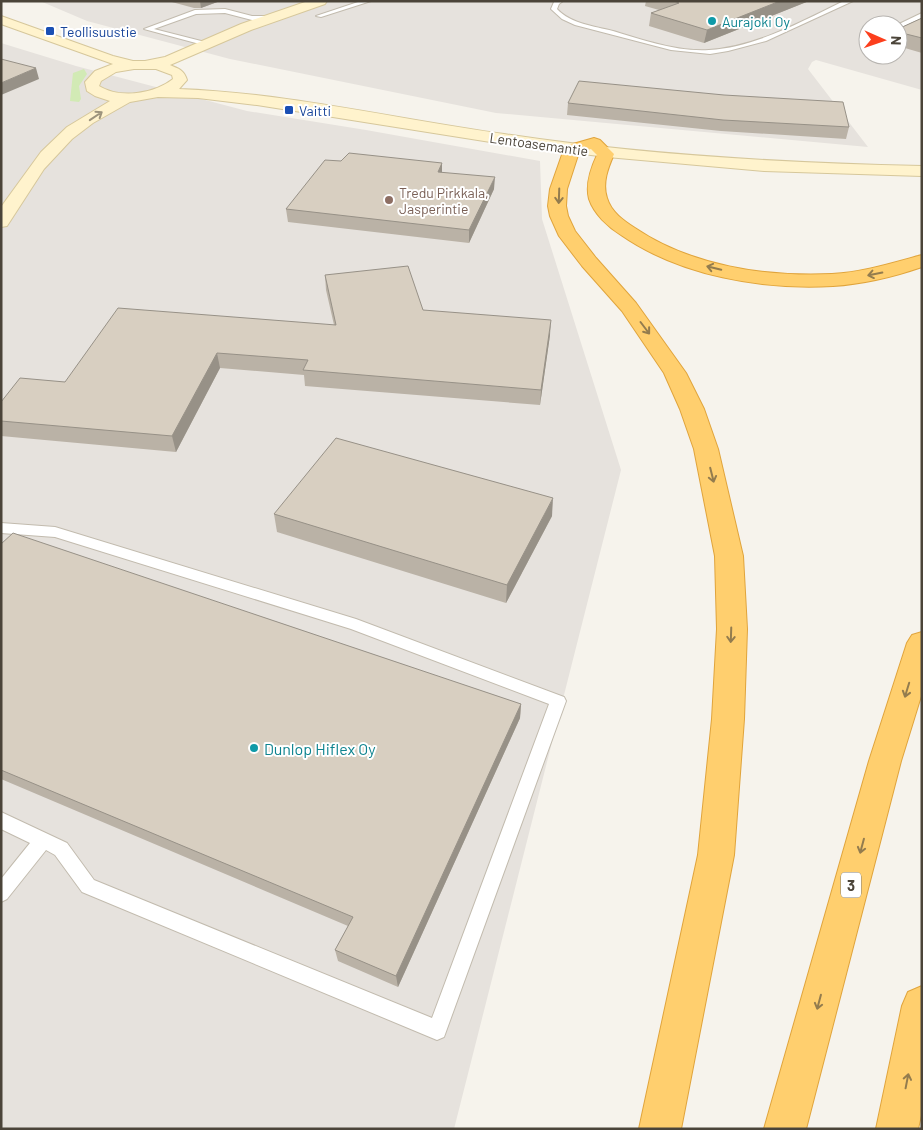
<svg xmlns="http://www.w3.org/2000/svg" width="923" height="1130" font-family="Barlow,sans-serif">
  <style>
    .industrial { fill: #e6e2dd; fill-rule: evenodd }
    .green { fill: #d2eab5 }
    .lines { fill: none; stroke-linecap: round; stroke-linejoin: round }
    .lane-casing { stroke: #c2bbae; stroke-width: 2 }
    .secondary-casing { stroke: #d6c79b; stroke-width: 2 }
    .highway-casing { stroke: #e0a43c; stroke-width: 2 }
    .lane { fill: #fff; fill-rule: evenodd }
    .secondary { fill: #fff3cd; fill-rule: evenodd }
    .highway { fill: #ffcf6e; fill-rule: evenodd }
    .wall { fill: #bab2a6 }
    .shaded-wall { fill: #979187 }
    .building { fill: #d8cfc1; stroke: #979187 }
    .oneway { stroke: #9c937c }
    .oneway2 { stroke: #937c4e }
    .culture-dot { fill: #0f9aa8; stroke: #fff; stroke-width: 2 }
    .transit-dot { fill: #1a4fb4; stroke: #fff; stroke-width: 2 }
    .education-dot { fill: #8d6e63; stroke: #fff; stroke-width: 2 }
    .labels { text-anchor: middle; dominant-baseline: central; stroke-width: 4; stroke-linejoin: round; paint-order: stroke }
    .far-culture-label { font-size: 14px; fill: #0d838f; stroke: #fff; text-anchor: start }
    .far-transit-label { font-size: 14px; fill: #164399; stroke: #fff; text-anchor: start }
    .far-street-label { font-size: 14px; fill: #4b4439; stroke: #fff }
    .far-education-label { font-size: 14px; fill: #785e54; stroke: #fff; text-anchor: start }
    .shield { fill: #fff; stroke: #817c74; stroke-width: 1 }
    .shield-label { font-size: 15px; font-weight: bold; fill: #4b4439 }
    .culture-label { font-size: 16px; fill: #0d838f; stroke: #fff; text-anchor: start }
  </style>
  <rect width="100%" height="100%" fill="#f6f3ec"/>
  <!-- industrial -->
  <g class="industrial">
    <path d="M 40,1 L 922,1 L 922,90 L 816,60 L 812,62 L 808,69 L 868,147 L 496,113 L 230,59 L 87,21 ZM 868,25 L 898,25 L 898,55 L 868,55 Z"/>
    <path d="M 1,43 L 76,66 L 247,111 L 366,130 L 540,161 L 542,219 L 621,470 L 454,1129 L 1,1129 Z"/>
  </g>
  <!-- green -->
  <path class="green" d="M 84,69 L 87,74 L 79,86 L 81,99 L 79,102 L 70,101 L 73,73 Z"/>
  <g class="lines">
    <!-- lane casing -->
    <g class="lane-casing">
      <g id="lane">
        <path d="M 361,1 L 371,1 L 321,17 L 316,16 Z"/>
        <path d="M 563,1 L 559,4 L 557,9 C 571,24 594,26 613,31 C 643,40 677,52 709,50 C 757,47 802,21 844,1 L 853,1 L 766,41 L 728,51 L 710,54 L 671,50 L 575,25 L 562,19 L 551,9 L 554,2 Z"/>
        <path d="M 225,9 L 252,16 L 277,16 L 280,18 L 277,20 L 252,20 L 225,13 L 196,14 L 154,29 L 209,43 L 209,45 L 207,46 L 144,29 L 195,10 Z"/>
        <path d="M 922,13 L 922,18 L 898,29 L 897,25 Z"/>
        <path d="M 1,523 L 55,527 L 356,619 L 564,697 L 566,701 L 444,1037 L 437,1040 L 82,892 L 55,855 L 46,850 L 7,899 L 1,902 L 1,879 L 30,843 L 1,829 L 1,812 L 67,843 L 94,880 L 432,1018 L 549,704 L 351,629 L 55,537 L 1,533 Z"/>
      </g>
    </g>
    <!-- secondary casing -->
    <g class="secondary-casing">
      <path id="secondary" d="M 308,1 L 327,1 L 325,4 L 251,30 L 170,65 C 179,69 184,70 187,80 L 179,89 C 288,93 396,119 504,134 C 642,155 782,163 922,166 L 922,176 L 764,171 L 607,157 L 503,144 L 257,105 L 198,98 L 158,97 L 130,102 L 93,123 L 72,139 L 44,169 L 7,226 L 1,227 L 1,207 L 41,152 L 67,127 L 110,101 L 95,96 L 87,91 L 85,82 L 95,71 L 113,64 L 1,24 L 1,16 L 113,56 L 133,61 L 145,61 L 165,57 L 241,24 ZM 134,69 L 156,69 L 172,75 L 173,79 C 154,94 120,99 99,86 L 101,81 L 116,72 Z"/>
    </g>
    <!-- highway casing -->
    <g class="highway-casing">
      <g id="highway">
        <path d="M 594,138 L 600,140 L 614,154 C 608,168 602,183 607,198 C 611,212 624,221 635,228 C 691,266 765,277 832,274 C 864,272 892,263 922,255 L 922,267 C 893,277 863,284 833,286 C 762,290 680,276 621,235 C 608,227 594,214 589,199 C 585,184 591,168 597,155 L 591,149 L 579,152 L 567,189 L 566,206 L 568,216 L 575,231 L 596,258 L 636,303 L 686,373 L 704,409 L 718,449 L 743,556 L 747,629 L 744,719 L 734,855 L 681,1129 L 639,1129 L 698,855 L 712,719 L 717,629 L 715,556 L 694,449 L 680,409 L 664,373 L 622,311 L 582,266 L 559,236 L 550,216 L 548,206 L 550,189 L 564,149 L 566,146 Z"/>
        <path d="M 922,632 L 922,693 L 901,761 L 806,1129 L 764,1129 L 869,761 L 907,643 L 912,635 Z"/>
        <path d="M 922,986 L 922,1111 L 918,1129 L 876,1129 L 902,1006 L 908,992 Z"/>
      </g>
    </g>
    <!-- lane -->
    <use href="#lane" class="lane"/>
    <!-- secondary -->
    <use href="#secondary" class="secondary"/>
    <!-- highway -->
    <use href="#highway" class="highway"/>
  </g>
  <!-- wall -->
  <g class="wall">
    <path d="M 168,1 L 220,1 L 201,8 L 194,8 Z"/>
    <path d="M 646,1 L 809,1 L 704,43 L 649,26 L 651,13 L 659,10 L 645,6 Z"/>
    <path d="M 922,18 L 922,53 L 898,46 L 898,29 Z"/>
    <path d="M 568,103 L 849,127 L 846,139 L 721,131 L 567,115 Z"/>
    <path d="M 341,161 L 442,163 L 442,172 L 494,189 L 469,243 L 288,222 L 286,209 Z"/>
    <path d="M 325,275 L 423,310 L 550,335 L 540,405 L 305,386 L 304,375 L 220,368 L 176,452 L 1,436 L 1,402 L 65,382 L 334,325 L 326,290 Z"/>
    <path d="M 274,514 L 552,516 L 506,603 L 277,532 Z"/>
    <path d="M 1,544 L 521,704 L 520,718 L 398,987 L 338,961 L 335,950 L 348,926 L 1,779 Z"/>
  </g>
  <!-- shaded-wall -->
  <g class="shaded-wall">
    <path d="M 200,1 L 220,1 L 201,8 Z"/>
    <path d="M 780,1 L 809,1 L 704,43 L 707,30 Z"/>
    <path d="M 36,68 L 39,79 L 1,95 L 1,83 Z"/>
    <path d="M 442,163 L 442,175 L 438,172 Z"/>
    <path d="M 495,177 L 494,189 L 469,243 L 469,230 Z"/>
    <path d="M 551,320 L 550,335 L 540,405 L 541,390 Z"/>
    <path d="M 217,353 L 220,368 L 176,452 L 172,436 Z"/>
    <path d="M 553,498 L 552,516 L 506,603 L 507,585 Z"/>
    <path d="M 521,704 L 520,718 L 398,987 L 396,976 Z"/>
  </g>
  <!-- building -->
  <g class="building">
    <path d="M 674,1 L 780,1 L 707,30 L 651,13 L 679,3 Z"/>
    <path d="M 922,18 L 922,38 L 898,32 L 898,29 Z"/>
    <path d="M 1,59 L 36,68 L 1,83 Z"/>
    <path d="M 579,81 L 724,95 L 843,102 L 849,127 L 723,120 L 568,103 Z"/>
    <path d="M 349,153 L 442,163 L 438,172 L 495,177 L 469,230 L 286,209 L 325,160 L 341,161 Z"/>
    <path d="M 408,266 L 423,310 L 551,320 L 541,390 L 303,370 L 308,360 L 217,353 L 172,436 L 1,421 L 1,402 L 20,378 L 65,382 L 118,308 L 336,325 L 325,275 Z"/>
    <path d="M 336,438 L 553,498 L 507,585 L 274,514 Z"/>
    <path d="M 13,533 L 521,704 L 396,976 L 335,950 L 353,917 L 1,770 L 1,544 Z"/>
  </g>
  <!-- one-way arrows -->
  <defs><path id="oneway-shaft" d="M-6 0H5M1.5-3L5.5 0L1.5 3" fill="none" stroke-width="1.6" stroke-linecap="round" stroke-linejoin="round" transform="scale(1.25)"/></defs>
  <use class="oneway" href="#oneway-shaft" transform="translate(96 116) rotate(-34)"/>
  <g class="oneway2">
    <use href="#oneway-shaft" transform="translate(559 196) rotate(92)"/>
    <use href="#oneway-shaft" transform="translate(714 268) rotate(-166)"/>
    <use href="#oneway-shaft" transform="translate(875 274) rotate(169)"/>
    <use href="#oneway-shaft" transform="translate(645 328) rotate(53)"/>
    <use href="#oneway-shaft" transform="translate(712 475) rotate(76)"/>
    <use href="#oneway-shaft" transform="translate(731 635) rotate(92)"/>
    <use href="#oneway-shaft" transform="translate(907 690) rotate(107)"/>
    <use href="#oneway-shaft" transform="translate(862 846) rotate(105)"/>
    <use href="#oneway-shaft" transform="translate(819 1002) rotate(105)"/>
    <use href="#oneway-shaft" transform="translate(907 1081) rotate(-79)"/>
  </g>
  <!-- markers -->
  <g class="culture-dot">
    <circle cx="712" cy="21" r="5"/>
    <circle cx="254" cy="748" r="5"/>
  </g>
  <g class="transit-dot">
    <rect x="45" y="26" width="10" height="10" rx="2.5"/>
    <rect x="284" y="105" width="10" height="10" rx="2.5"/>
  </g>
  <circle class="education-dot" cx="389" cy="200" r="5"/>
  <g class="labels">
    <!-- far-culture labels -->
    <g class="far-culture-label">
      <text x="722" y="21">Aurajoki Oy</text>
    </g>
    <!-- far-transit labels -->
    <g class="far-transit-label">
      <text x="60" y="31">Teollisuustie</text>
      <text x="299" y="110">Vaitti</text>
    </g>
    <!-- far-street labels -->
    <g class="far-street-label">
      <text transform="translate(539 144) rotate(8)">Lentoasemantie</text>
    </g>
    <!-- far-education labels -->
    <g class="far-education-label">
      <text x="399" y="192">Tredu Pirkkala,<tspan x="399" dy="16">Jasperintie</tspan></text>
    </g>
    <!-- shield labels -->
    <rect class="shield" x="841" y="872.5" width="20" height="25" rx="4"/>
    <g class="shield-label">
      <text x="851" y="885">3</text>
    </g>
    <!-- culture labels -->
    <g class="culture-label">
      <text x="264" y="748">Dunlop Hiflex Oy</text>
    </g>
  </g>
  <!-- border -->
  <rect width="923" height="1130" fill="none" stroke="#4b4439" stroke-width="5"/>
  <!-- north arrow -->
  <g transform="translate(883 40) rotate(92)"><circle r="24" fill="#ffffff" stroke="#b7b4b0"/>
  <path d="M0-4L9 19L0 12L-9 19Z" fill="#fc3f1d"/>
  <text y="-8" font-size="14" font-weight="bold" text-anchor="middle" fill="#4b4439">N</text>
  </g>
</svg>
